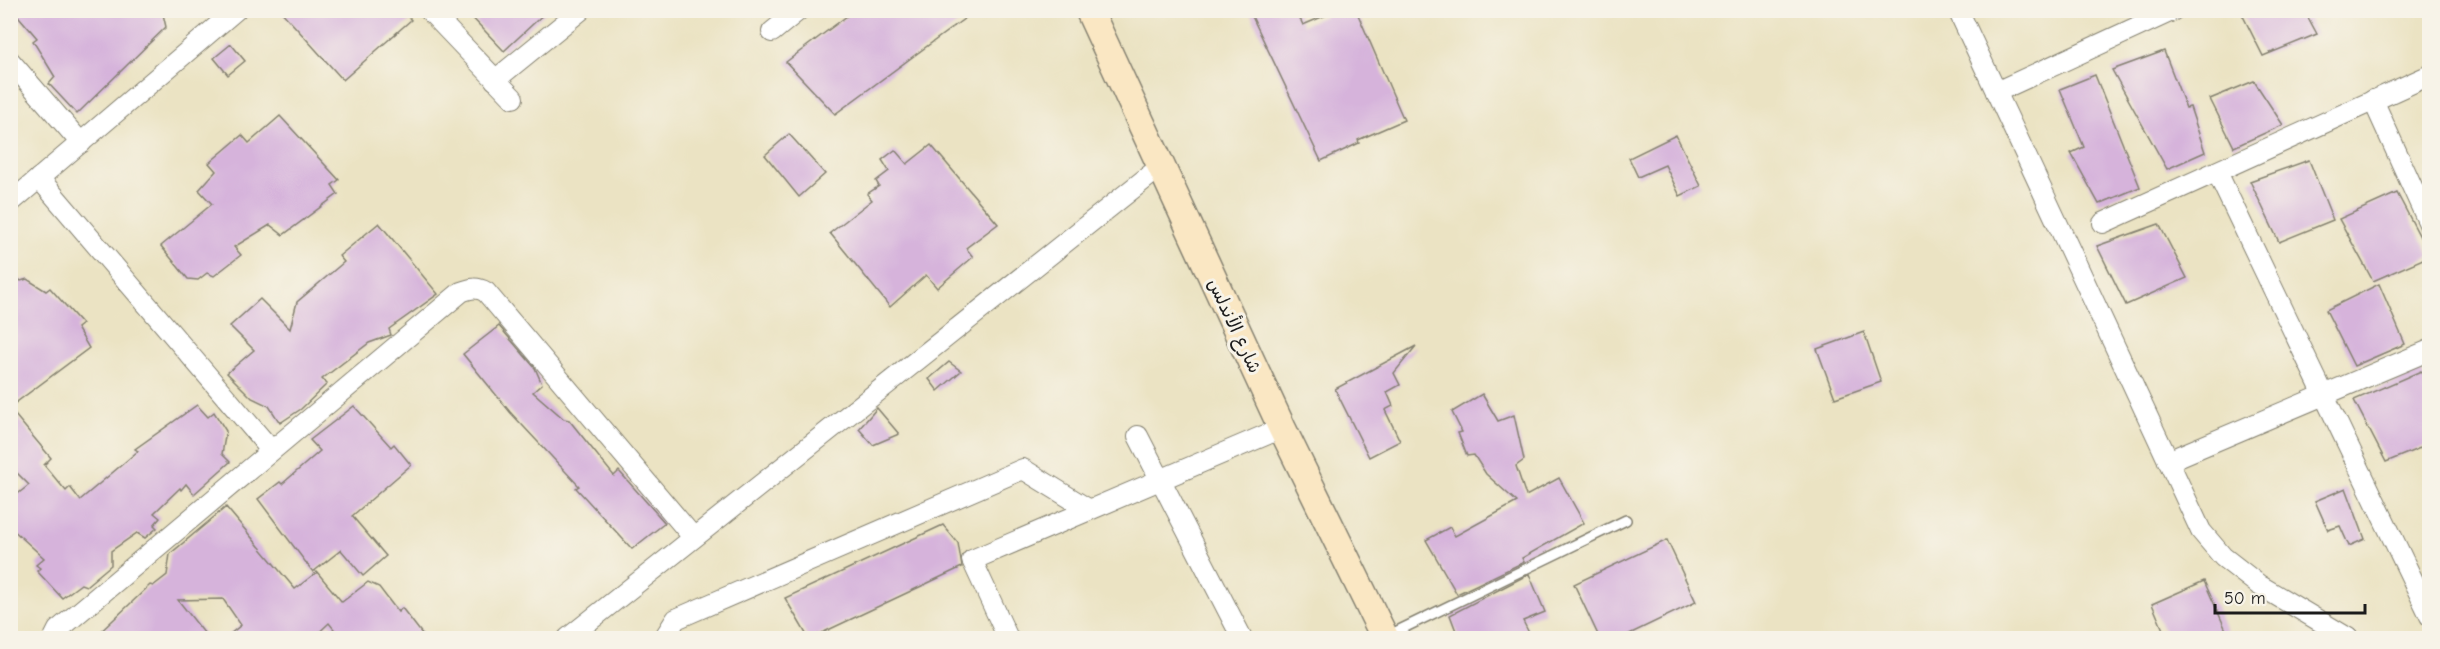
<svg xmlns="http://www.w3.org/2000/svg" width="2440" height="649" font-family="'Comic Neue','Playpen Sans Arabic',sans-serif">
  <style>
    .building { fill: #d6b3db }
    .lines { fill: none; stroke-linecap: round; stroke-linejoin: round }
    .service-casing { stroke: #848070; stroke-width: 12 }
    .minor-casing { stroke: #848070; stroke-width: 22 }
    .secondary-casing { stroke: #848070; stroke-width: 30 }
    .service { stroke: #fff; stroke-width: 9 }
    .minor { stroke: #fff; stroke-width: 20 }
    .secondary { stroke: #fae7c3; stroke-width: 27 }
    .labels { text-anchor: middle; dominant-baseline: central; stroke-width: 6; stroke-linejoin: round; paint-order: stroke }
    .street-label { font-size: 18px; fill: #1c1c1c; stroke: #f7f3e8 }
  </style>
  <rect width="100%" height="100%" fill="#f7f3e8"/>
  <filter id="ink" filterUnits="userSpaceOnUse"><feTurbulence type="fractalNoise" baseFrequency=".0167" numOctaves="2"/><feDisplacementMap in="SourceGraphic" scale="12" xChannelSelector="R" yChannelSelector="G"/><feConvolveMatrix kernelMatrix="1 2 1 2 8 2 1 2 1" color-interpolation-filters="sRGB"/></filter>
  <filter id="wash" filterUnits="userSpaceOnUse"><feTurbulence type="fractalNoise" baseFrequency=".008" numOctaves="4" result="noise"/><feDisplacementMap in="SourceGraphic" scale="24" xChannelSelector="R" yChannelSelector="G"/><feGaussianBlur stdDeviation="1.35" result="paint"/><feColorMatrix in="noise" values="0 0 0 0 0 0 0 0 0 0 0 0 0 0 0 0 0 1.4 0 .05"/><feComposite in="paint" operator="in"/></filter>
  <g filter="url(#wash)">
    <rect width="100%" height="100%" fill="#ebe3c3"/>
    <g id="blocks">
      <!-- building -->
      <g class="building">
        <path d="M 13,10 L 162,10 L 166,27 L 77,114 L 49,84 L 55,77 L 33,41 L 37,38 Z"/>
        <path d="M 280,10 L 402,10 L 411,20 L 343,80 Z"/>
        <path d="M 465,10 L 548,10 L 504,51 Z"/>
        <path d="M 855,10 L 976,10 L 835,114 L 786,62 Z"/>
        <path d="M 1249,10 L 1296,10 L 1303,25 L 1338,10 L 1356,10 L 1404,120 L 1358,140 L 1359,143 L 1321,161 Z"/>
        <path d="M 2240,10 L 2304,10 L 2317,34 L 2263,56 Z"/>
        <path d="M 231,44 L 245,61 L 228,75 L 214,58 Z"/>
        <path d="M 2164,51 L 2186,108 L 2190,107 L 2205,152 L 2167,169 L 2112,70 Z"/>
        <path d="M 2095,75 L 2140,187 L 2099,204 L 2071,153 L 2084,147 L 2060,89 Z"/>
        <path d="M 2254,81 L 2283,125 L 2234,147 L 2210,99 Z"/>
        <path d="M 280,116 L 339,180 L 332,185 L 338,194 L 283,235 L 270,225 L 234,247 L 241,255 L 214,276 L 207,273 L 198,280 L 188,279 L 161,246 L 212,204 L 199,190 L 216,171 L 209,163 L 242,135 L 249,143 Z"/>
        <path d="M 789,134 L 825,174 L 799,197 L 765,155 Z"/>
        <path d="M 1676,135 L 1701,186 L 1680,196 L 1665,165 L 1638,177 L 1629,158 Z"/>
        <path d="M 931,145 L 998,224 L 966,248 L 973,257 L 937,288 L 926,275 L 890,307 L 830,233 L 872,200 L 867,194 L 879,186 L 876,181 L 889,171 L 882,160 L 895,150 L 907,164 Z"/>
        <path d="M 2309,160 L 2333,220 L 2279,242 L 2250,181 Z"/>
        <path d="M 2397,193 L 2430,256 L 2373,281 L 2339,219 Z"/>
        <path d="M 379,223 L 438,294 L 389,329 L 391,335 L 369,343 L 322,379 L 327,384 L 301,409 L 280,423 L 269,406 L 252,398 L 227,373 L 254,350 L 230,326 L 260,299 L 290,329 L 297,302 L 344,262 L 339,256 Z"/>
        <path d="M 2159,224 L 2187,278 L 2126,305 L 2097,246 Z"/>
        <path d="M 10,274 L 21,281 L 27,279 L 46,291 L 50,288 L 82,324 L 77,328 L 89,348 L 10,407 Z"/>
        <path d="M 2379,284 L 2405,344 L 2354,366 L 2326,310 Z"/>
        <path d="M 499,326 L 535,368 L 542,384 L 533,392 L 564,419 L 569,420 L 614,476 L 619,471 L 665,523 L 632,549 L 576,488 L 579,486 L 510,412 L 463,354 Z"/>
        <path d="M 1864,332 L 1881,382 L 1835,398 L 1817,349 Z"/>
        <path d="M 1416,346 L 1394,373 L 1400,385 L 1387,392 L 1393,406 L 1385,410 L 1400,441 L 1369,457 L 1335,389 Z"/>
        <path d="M 949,362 L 961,371 L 938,391 L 929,379 Z"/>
        <path d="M 2421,371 L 2430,389 L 2430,444 L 2386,462 L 2354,400 Z"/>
        <path d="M 1482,394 L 1498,421 L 1514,415 L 1524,460 L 1516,466 L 1526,496 L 1559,478 L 1584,523 L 1522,558 L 1524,562 L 1457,594 L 1426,540 L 1450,527 L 1455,536 L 1517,502 L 1486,474 L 1474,455 L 1467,456 L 1458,433 L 1462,432 L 1452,412 Z"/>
        <path d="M 197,405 L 208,417 L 214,412 L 226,431 L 222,454 L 230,462 L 194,494 L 186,484 L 181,490 L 180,488 L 154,513 L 160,518 L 154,525 L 157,528 L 145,538 L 137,533 L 111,551 L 111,565 L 86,586 L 81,584 L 62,598 L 37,571 L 40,568 L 36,565 L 44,558 L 10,527 L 10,500 L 29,485 L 10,466 L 10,409 L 51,458 L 44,465 L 66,491 L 70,487 L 80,500 L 138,451 L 135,449 Z"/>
        <path d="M 354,406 L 391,447 L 394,444 L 411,465 L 352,516 L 386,556 L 363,576 L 341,550 L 313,572 L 258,499 L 280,482 L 282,484 L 320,451 L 310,440 Z"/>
        <path d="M 877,408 L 899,434 L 873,445 L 859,429 Z"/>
        <path d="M 2346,488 L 2365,539 L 2349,546 L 2340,526 L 2328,530 L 2315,501 Z"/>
        <path d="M 226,507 L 295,589 L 317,572 L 342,602 L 368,582 L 379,587 L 398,612 L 402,608 L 426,639 L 342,639 L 329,623 L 312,639 L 224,639 L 241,625 L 223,599 L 178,600 L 209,639 L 93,639 L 150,585 L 153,586 L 167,575 L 170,554 Z"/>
        <path d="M 943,525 L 958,543 L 962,567 L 809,639 L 785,598 Z"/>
        <path d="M 1667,540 L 1696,602 L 1619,639 L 1600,639 L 1574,584 Z"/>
        <path d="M 1529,574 L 1545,612 L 1523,621 L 1532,639 L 1459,639 L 1450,615 Z"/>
        <path d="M 2204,581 L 2230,639 L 2167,639 L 2152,604 Z"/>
      </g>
    </g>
  </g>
  <g filter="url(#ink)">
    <use href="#blocks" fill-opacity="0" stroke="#848070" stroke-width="1.5"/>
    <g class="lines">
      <!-- service casing -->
      <g class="service-casing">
        <path id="service" d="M 1387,636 L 1626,520"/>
      </g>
      <!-- minor casing -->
      <g class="minor-casing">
        <g id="minor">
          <path d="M 429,10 L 513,98"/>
          <path d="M 1958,10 L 2201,531 L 2223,557 L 2259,585 L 2348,638"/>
          <path d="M 772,32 L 799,10"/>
          <path d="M 10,61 L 81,143"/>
          <path d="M 495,80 L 581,10"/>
          <path d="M 1996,92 L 2174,10"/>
          <path d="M 2373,100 L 2430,226"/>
          <path d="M 2217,172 L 2430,616"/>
          <path d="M 39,178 L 271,450"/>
          <path d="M 10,203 L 236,10"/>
          <path d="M 2103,223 L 2430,75"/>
          <path d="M 1138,436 L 1242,638"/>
          <path d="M 2168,461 L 2430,350"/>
          <path d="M 54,638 L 58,630 L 461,292 C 471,288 477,287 486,292 L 693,537"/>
          <path d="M 568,638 L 1160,167"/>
          <path d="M 664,638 L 676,619 L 1023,469 L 1088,509"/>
          <path d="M 1008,638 L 972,560 L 1282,428"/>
        </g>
      </g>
      <!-- secondary casing -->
      <g class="secondary-casing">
        <path id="secondary" d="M 1089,10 L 1282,428 L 1385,638"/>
      </g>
      <!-- service -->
      <use href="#service" class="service"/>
      <!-- minor -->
      <use href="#minor" class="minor"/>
      <!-- secondary -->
      <use href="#secondary" class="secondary"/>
    </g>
  </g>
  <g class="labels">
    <!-- street labels -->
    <g class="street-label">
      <text transform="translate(1234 326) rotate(65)">شارع الأندلس</text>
    </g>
  </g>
  <!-- margin -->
  <rect width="2440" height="649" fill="none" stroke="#f7f3e8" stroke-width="36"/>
  <!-- scale -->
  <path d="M2215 604v9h150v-9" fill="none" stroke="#1c1c1c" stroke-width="3"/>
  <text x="2224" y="604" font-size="18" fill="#1c1c1c" stroke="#f7f3e8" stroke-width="4.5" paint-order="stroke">50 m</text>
</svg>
